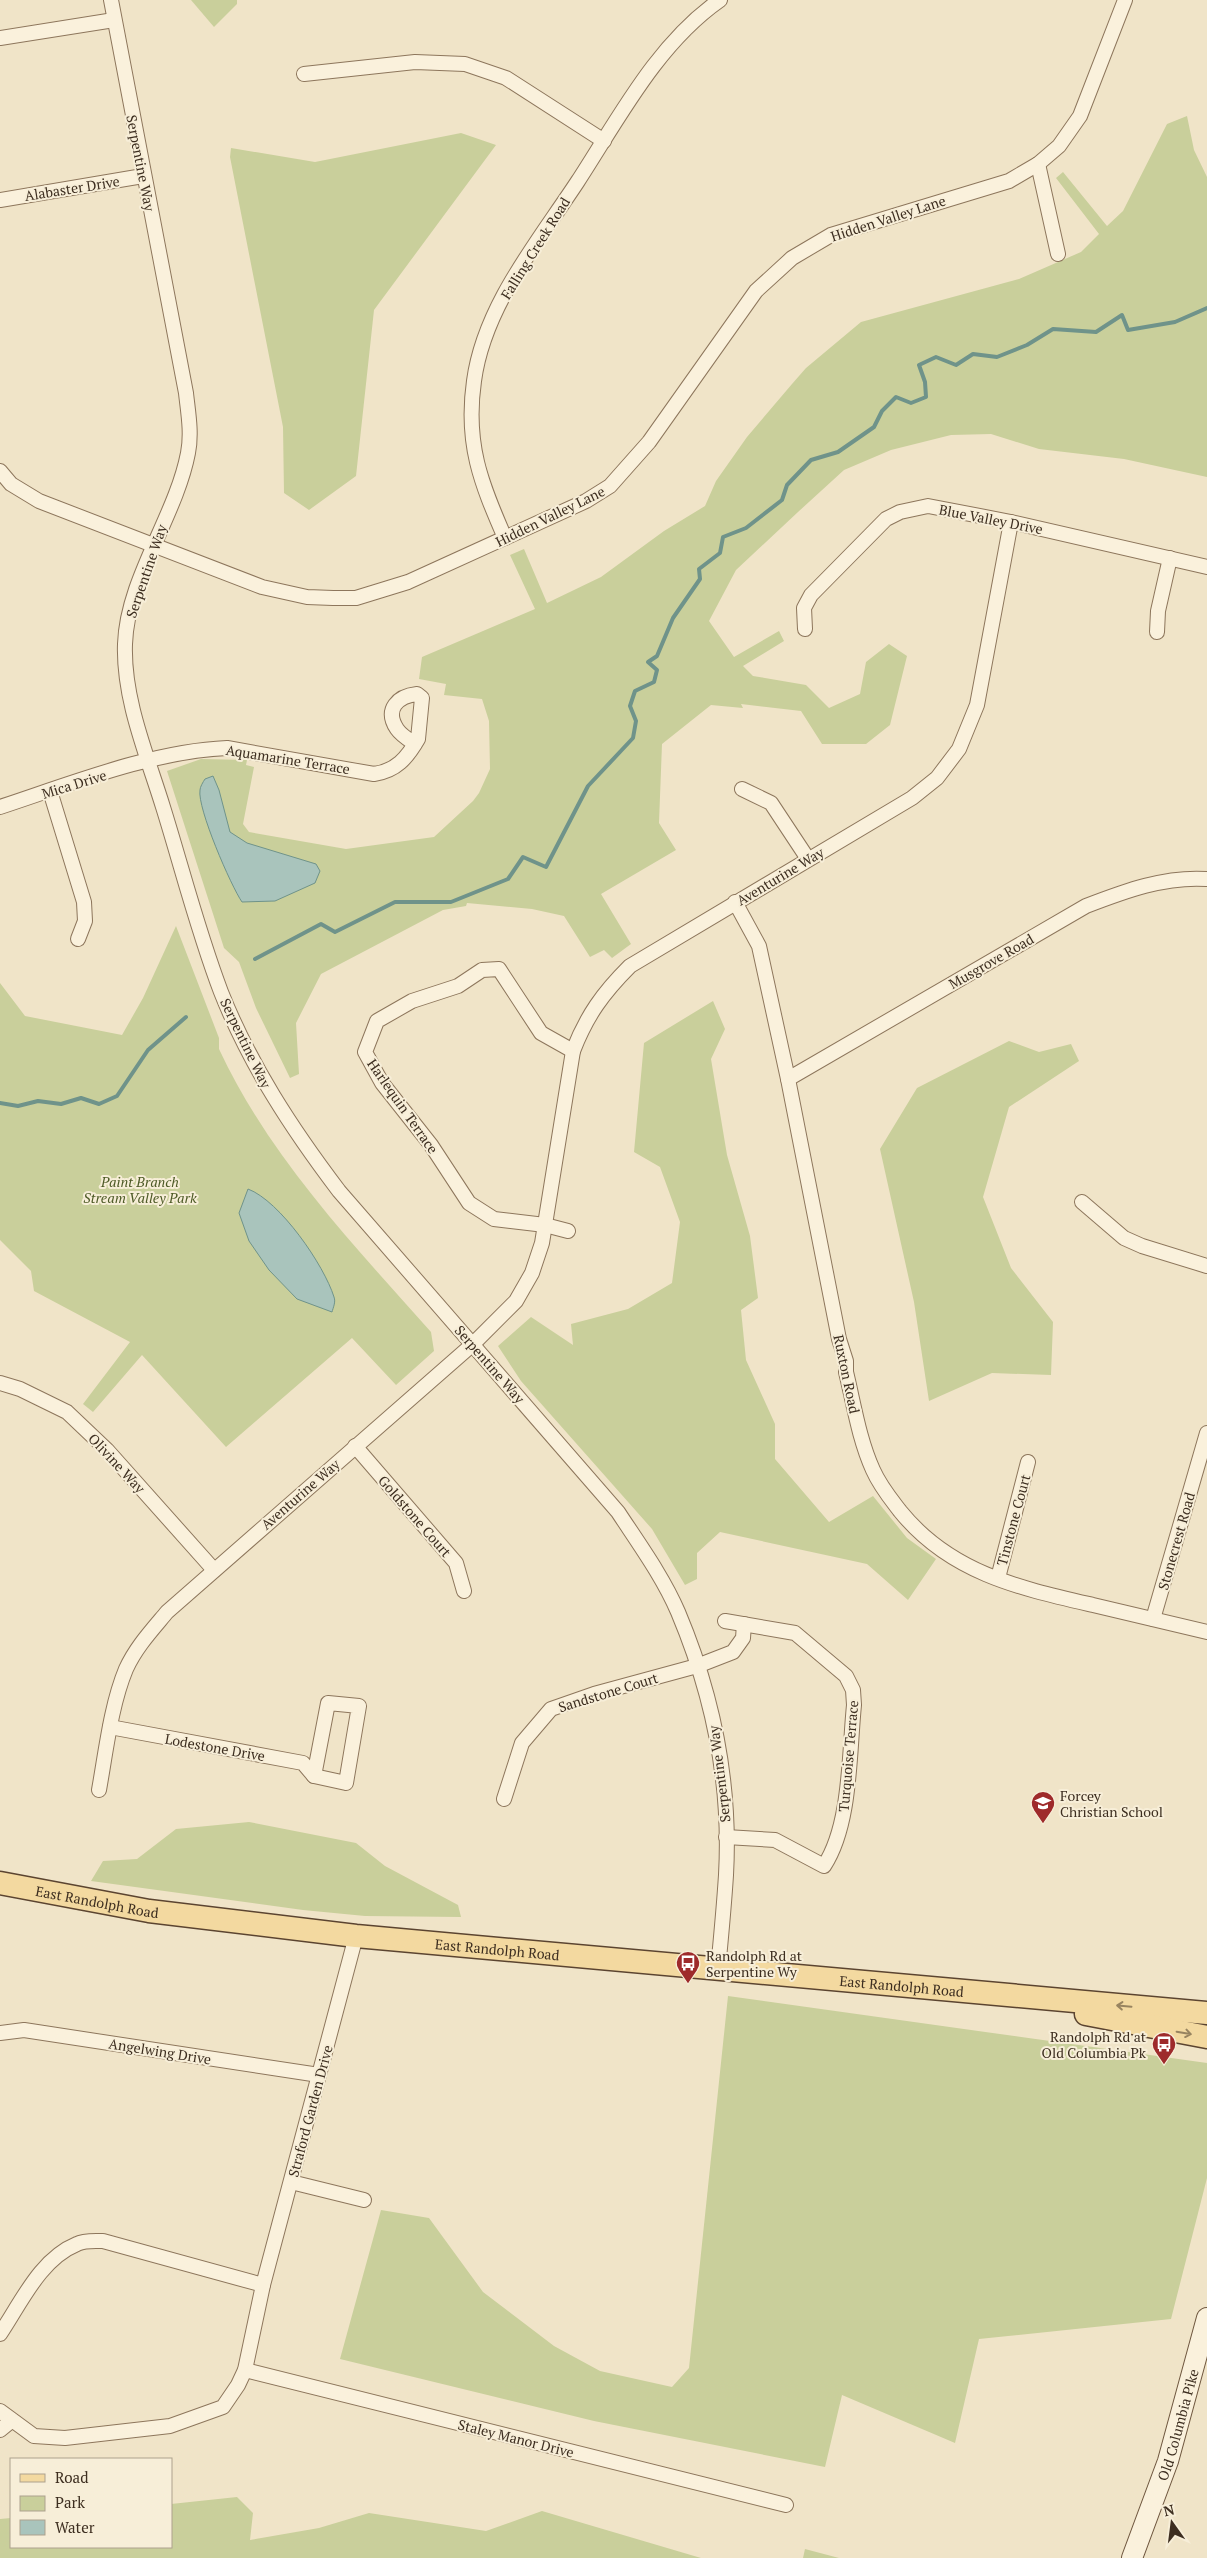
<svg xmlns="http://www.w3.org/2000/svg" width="1207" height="2558" font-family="'PT Serif',serif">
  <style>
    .green { fill: #c9cf9b }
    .water { fill: #a9c4bc; stroke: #6f938a }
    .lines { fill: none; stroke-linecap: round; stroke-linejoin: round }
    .stream { stroke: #6f938a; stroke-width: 4 }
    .street-casing { stroke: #8d765c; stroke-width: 16 }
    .secondary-casing { stroke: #6f573f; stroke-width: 22 }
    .primary-casing { stroke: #5b4430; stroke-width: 25 }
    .street { stroke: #faf1dc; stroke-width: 14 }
    .secondary { stroke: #faf1dc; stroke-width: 20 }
    .primary { stroke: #f3d9a0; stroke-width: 22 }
    .oneway { stroke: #988460 }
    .labels { text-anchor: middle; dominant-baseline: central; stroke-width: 4; stroke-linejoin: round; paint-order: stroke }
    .street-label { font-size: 14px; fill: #3d2e20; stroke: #f7eed8 }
    .park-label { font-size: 14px; font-style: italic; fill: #4d5a26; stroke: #f7eed8 }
    .poi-label { font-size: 14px; fill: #3d2e20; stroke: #f7eed8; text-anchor: start }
  </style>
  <rect width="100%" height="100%" fill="#f0e4c8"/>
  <!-- green -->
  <g class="green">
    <path d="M 191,0 L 237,0 L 237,4 L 214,27 Z"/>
    <path d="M 1187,116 L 1194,150 L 1207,177 L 1207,477 L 1124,459 L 1039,449 L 991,434 L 951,435 L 891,450 L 844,470 L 798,512 L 736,570 L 709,621 L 734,657 L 779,631 L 784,641 L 743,666 L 753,676 L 806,685 L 829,708 L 860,694 L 866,662 L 889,644 L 907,656 L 890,725 L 866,744 L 822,744 L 801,711 L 741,704 L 743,708 L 711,705 L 662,744 L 659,823 L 676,850 L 601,894 L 631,944 L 612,958 L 604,950 L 590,957 L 564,916 L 532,909 L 467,903 L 466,906 L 443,910 L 321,974 L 296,1023 L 299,1074 L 290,1078 L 256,1008 L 239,962 L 224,948 L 167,771 L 201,759 L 247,760 L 246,765 L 254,767 L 243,824 L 249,832 L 346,849 L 434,837 L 473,801 L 479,793 L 490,769 L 489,721 L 482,699 L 444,695 L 446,684 L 419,679 L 422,657 L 535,609 L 510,555 L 524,549 L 547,603 L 601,577 L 664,531 L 705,506 L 716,481 L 747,437 L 792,384 L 806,368 L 861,322 L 1019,279 L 1081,252 L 1099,234 L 1056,178 L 1063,172 L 1107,226 L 1123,211 L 1167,124 Z"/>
    <path d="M 461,133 L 496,145 L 374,310 L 356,476 L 309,510 L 284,493 L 283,427 L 230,157 L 231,148 L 315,162 Z"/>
    <path d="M 176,926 L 219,1038 L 219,1049 C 270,1158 352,1243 431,1332 L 434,1351 L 396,1385 L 352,1338 L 226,1447 L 142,1355 L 93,1412 L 83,1404 L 130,1342 L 34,1291 L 31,1271 L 0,1240 L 0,983 L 25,1016 L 122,1035 L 143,998 Z"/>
    <path d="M 713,1001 L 725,1029 L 711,1059 L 727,1155 L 750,1236 L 758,1298 L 741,1310 L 746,1360 L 775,1424 L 775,1459 L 829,1522 L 873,1496 L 907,1538 L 936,1559 L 908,1600 L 867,1564 L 720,1532 L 697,1553 L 697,1579 L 685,1585 L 652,1529 L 521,1381 L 498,1346 L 531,1317 L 573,1345 L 571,1324 L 628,1309 L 672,1283 L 680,1222 L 660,1167 L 634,1152 L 644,1043 Z"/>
    <path d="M 1009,1041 L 1039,1052 L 1071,1044 L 1079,1061 L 1009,1107 L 983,1197 L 1011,1268 L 1053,1322 L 1051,1375 L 992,1373 L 929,1401 L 914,1302 L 880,1149 L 917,1088 Z"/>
    <path d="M 249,1822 L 356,1843 L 385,1866 L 458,1905 L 461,1917 L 365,1916 L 303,1910 L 91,1881 L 103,1861 L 137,1859 L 176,1829 Z"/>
    <path d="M 728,1996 L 1207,2063 L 1207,2178 L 1171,2319 L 979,2339 L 955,2443 L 842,2395 L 825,2467 L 594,2421 L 340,2359 L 381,2210 L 429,2218 L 483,2292 L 554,2346 L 600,2371 L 672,2387 L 689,2368 Z"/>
    <path d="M 237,2497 L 253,2513 L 250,2540 L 319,2528 L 369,2513 L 486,2531 L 542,2511 L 701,2558 L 0,2558 L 0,2519 L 11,2518 L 11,2547 L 171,2547 L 171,2504 Z"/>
    <path d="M 805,2549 L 839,2558 L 803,2558 Z"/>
  </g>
  <!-- water -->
  <g class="water">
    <path d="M 213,776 L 219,790 L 230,832 L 247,843 L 316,864 L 320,871 L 315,883 L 275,901 L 242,902 C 231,886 197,808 200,790 C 200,787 203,782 205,779 Z"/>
    <path d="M 248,1189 C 280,1201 324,1265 334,1297 C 336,1302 333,1308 332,1312 L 297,1299 L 269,1270 L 249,1241 L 239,1213 Z"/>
  </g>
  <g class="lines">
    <!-- stream -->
    <g class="stream">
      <path d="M 255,959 L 321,924 L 335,932 L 395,902 L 451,902 L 508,879 L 523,857 L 546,867 L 588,786 L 633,738 L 636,721 L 630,706 L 635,691 L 654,682 L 657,670 L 648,662 L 657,656 L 673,618 L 700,579 L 699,569 L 720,553 L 723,537 L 746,528 L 782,500 L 787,485 L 811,460 L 838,452 L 874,427 L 882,411 L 896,397 L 911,403 L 926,397 L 925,382 L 919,365 L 936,357 L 956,365 L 973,354 L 997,357 L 1027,345 L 1053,329 L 1096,332 L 1122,315 L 1128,330 L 1175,322 L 1207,308"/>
      <path d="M 0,1103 L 18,1106 L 38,1101 L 61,1104 L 81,1098 L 99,1104 L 117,1096 L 148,1050 L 186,1017"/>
    </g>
    <!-- street casing -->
    <g class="street-casing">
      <g id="street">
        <path d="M 111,0 L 186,393 C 188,412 192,433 188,453 C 176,516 127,579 125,644 C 123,699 147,755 163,807 C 182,868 198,932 221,992 C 250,1065 292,1129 339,1191 L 618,1512 C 639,1544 663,1577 678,1612 C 713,1695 731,1785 726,1875 C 724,1906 721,1938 718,1969"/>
        <path d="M 0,38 L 114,20"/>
        <path d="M 304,74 L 415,62 L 465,64 L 506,78 L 604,141"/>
        <path d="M 1038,164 L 1058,254"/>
        <path d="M 0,200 L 143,176"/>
        <path d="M 0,471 L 11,484 L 39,501 L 262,587 L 307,597 L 333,598 L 356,598 L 408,582 L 586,501 L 610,486 L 649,442 L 756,291 L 792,258 L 831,235 L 1009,181 L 1038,164 L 1059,146 L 1080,116 L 1125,0"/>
        <path d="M 505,538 C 481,483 465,444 474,381 C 484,306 538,242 578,181 C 619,118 657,44 720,0"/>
        <path d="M 805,629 L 804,608 L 811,595 L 886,519 L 900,512 L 928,506 L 1011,522 L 1207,567"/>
        <path d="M 1157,632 L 1158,611 L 1170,558"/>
        <path d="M 742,789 L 771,803 L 808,859"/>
        <path d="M 50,791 L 84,902 L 85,921 L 78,939"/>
        <path d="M 0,807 C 70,784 153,751 227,748 L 374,774 C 396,771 407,758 418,739 L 422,698 L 417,694 C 398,696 384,709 397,729 C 401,735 409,740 415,744"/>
        <path d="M 735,902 L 759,946 L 788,1079 L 839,1339 L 846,1361 L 846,1372 C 854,1405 859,1439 873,1470 C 880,1486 890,1498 900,1511 C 950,1573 1019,1588 1093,1605 C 1131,1614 1169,1623 1207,1632"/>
        <path d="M 788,1079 L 1086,906 C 1125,891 1165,876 1207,879"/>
        <path d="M 1082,1202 L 1124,1238 L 1142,1246 L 1207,1266"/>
        <path d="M 568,1231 L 545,1225 L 494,1219 L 469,1203 L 431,1145 L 382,1083 L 365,1052 L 377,1021 L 412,1001 L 458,986 L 482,970 L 499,969 L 541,1033 L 573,1051"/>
        <path d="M 0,1383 L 20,1389 L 67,1412 L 107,1450 L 214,1570"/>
        <path d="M 355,1446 L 456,1563 L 464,1591"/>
        <path d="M 998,1578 L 1028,1462"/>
        <path d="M 1153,1619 L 1207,1433"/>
        <path d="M 725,1621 L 795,1633 L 846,1676 L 853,1690 L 854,1705 C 849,1754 851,1825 824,1866 L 775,1840 L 726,1837"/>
        <path d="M 328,1703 L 359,1706 L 346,1783 L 314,1776 Z"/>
        <path d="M 110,1727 L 303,1763 L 314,1776"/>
        <path d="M 99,1790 C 106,1751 111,1705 126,1669 C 136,1647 152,1630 167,1612 L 473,1344 L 516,1301 L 532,1273 L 542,1243 L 573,1051 C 587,1015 603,993 630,966 L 912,798 L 937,778 L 959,749 L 977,705 L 1011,522"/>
        <path d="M 504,1799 L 522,1743 L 551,1709 L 594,1694 L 697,1666 L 733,1652 L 743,1638 L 744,1624"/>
        <path d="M 0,2033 L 24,2030 L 319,2075"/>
        <path d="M 291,2182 L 364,2200"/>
        <path d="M 0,2334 C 21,2303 40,2259 77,2244 C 84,2240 95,2241 103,2241 L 263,2285"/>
        <path d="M 245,2370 L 786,2505"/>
        <path d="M 0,2411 L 34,2436 L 65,2438 L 170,2426 L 223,2407 L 238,2385 L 245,2370 L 263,2285 L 356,1936"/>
        <path d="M 0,2430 L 11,2421"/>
      </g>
    </g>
    <!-- secondary casing -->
    <g class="secondary-casing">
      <g id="secondary">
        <path id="s1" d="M 1132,2558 L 1168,2461 L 1207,2318"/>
      </g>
    </g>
    <!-- primary casing -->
    <g class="primary-casing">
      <g id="primary">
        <path id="s2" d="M 0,1883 L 149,1911 L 356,1936 L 1207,2013"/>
        <path d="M 1086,2014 L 1207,2037"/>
      </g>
    </g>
    <!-- street -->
    <use href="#street" class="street"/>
    <!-- secondary -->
    <use href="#secondary" class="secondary"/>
    <!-- primary -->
    <use href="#primary" class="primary"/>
  </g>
  <!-- one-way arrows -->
  <defs><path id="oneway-shaft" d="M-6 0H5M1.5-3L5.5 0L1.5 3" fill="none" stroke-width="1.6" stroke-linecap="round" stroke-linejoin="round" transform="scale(1.25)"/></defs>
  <g class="oneway">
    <use href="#oneway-shaft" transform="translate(1124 2006) rotate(-175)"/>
    <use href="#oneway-shaft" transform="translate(1184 2033) rotate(10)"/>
  </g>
  <!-- icons -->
  <defs>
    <g id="school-pin" transform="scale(1.25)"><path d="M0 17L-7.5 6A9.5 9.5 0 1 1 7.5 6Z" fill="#9e2a2b" stroke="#f7eed8"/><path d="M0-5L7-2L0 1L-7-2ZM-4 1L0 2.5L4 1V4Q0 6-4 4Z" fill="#fff"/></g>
    <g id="bus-pin" transform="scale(1.25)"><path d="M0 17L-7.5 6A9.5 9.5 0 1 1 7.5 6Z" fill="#9e2a2b" stroke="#f7eed8"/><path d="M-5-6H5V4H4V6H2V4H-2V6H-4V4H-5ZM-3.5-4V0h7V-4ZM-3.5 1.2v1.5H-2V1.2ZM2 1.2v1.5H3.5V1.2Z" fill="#fff"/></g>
  </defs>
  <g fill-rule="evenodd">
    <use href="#school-pin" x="1043" y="1803"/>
    <use href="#bus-pin" x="688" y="1963"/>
    <use href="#bus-pin" x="1164" y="2044"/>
  </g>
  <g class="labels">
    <!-- street labels -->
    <g class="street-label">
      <text transform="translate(141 163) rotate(79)">Serpentine Way</text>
      <text transform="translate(72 188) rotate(-9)">Alabaster Drive</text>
      <text transform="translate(888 218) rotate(-18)">Hidden Valley Lane</text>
      <text transform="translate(535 248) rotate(-58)">Falling Creek Road</text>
      <text transform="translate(550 516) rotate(-26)">Hidden Valley Lane</text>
      <text transform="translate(991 519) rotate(11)">Blue Valley Drive</text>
      <text transform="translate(146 571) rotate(-71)">Serpentine Way</text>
      <text transform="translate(288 759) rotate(9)">Aquamarine Terrace</text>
      <text transform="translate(74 784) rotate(-17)">Mica Drive</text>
      <text transform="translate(780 876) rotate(-31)">Aventurine Way</text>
      <text transform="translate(991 961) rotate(-30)">Musgrove Road</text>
      <text transform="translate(246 1043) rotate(64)">Serpentine Way</text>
      <text transform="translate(403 1106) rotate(55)">Harlequin Terrace</text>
      <text transform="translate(490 1364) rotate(49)">Serpentine Way</text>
      <text transform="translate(847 1374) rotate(78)">Ruxton Road</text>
      <text transform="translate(117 1463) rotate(47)">Olivine Way</text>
      <text transform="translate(300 1494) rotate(-41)">Aventurine Way</text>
      <text transform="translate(415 1516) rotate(49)">Goldstone Court</text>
      <text transform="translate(1013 1520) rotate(-75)">Tinstone Court</text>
      <text transform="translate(1176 1541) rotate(-74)">Stonecrest Road</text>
      <text transform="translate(608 1692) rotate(-17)">Sandstone Court</text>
      <text transform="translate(215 1747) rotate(10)">Lodestone Drive</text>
      <text transform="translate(848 1756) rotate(-85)">Turquoise Terrace</text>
      <text transform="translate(719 1774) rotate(-97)">Serpentine Way</text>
      <text stroke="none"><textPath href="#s2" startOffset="99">East Randolph Road</textPath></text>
      <text stroke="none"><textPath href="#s2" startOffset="502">East Randolph Road</textPath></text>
      <text stroke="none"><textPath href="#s2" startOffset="908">East Randolph Road</textPath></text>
      <text transform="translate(160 2051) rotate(9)">Angelwing Drive</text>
      <text transform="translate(310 2111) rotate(-75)">Straford Garden Drive</text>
      <text stroke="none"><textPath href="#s1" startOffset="141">Old Columbia Pike</textPath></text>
      <text transform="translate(516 2438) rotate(14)">Staley Manor Drive</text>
    </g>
    <!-- park labels -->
    <g class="park-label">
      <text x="140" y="1181">Paint Branch<tspan x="140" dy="16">Stream Valley Park</tspan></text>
    </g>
    <!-- poi labels -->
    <g class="poi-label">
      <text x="1060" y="1795">Forcey<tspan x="1060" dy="16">Christian School</tspan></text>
      <text x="706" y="1955">Randolph Rd at<tspan x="706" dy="16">Serpentine Wy</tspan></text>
      <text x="1146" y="2036" text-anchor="end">Randolph Rd at<tspan x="1146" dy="16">Old Columbia Pk</tspan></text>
    </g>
  </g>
  <!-- legend -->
  <rect x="10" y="2458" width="162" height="90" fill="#f7eed8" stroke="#ada18e"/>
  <rect x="20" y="2474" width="25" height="8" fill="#f3d9a0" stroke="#ada18e"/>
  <text x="55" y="2483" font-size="15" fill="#3d2e20">Road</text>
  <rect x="20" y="2496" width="25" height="15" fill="#c9cf9b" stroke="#ada18e"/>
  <text x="55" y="2508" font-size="15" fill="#3d2e20">Park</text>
  <rect x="20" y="2520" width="25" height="15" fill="#a9c4bc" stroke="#ada18e"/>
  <text x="55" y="2533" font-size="15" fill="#3d2e20">Water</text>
  <!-- north arrow -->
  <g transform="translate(1172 2523) rotate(346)" stroke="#f7eed8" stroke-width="4" paint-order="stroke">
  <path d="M0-4L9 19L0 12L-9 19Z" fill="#3d2e20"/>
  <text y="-8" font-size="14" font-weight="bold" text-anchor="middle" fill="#3d2e20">N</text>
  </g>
</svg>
